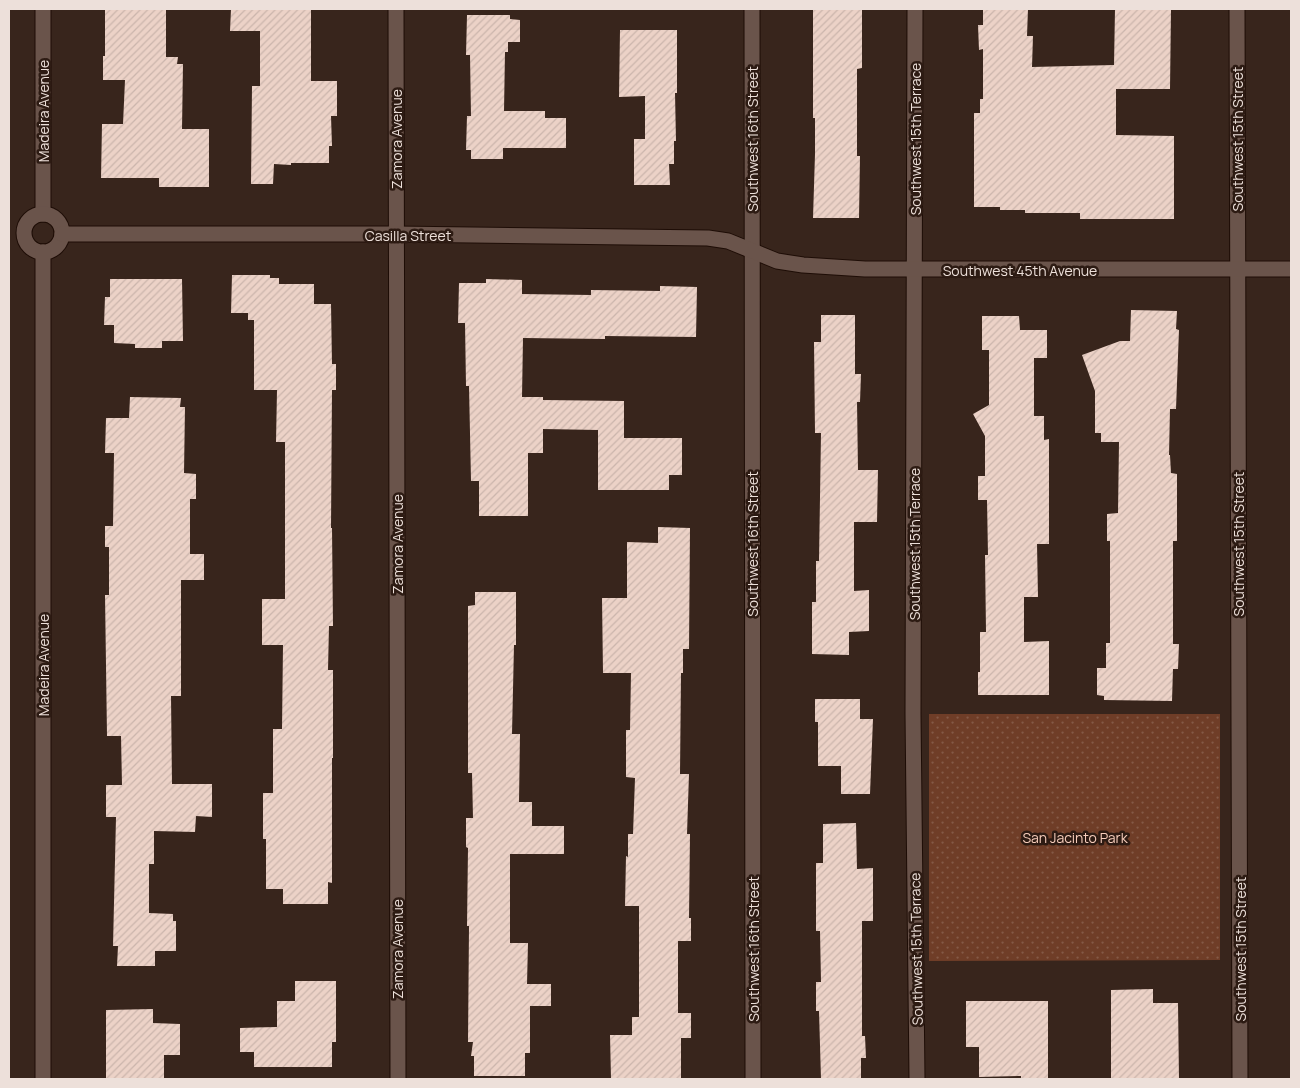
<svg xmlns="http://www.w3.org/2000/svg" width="1300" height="1088" font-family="Manrope,sans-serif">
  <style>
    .park { fill: url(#park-dots) }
    .building { fill: url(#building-hatch) }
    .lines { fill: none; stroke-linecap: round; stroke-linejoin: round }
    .minor-casing { stroke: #1e0d06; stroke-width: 17 }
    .minor { stroke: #6a544b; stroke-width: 15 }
    .labels { text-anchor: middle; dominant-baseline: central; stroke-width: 5; stroke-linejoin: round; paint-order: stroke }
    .street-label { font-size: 14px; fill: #ede0da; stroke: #2d1b13 }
    .park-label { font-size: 14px; fill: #f6cdbb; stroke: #2d1b13 }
  </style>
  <defs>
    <pattern id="park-dots" width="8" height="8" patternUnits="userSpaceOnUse" patternTransform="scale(1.25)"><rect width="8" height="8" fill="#6f3d27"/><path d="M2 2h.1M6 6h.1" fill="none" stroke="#845946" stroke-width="1.8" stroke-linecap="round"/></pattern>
    <pattern id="building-hatch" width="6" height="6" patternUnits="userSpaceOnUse" patternTransform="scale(1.25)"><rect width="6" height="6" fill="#ecd2c7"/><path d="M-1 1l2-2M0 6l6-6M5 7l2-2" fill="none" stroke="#cbb5ac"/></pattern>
  </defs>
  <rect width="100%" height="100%" fill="#38251c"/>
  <!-- park -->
  <path class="park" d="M 929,714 L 1220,714 L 1220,960 L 929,961 Z"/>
  <!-- building -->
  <g class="building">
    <path d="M 105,9 L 166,9 L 166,57 L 178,57 L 177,64 L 183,64 L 182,129 L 209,129 L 209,187 L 159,187 L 159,178 L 101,178 L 102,124 L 123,124 L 125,80 L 103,80 L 103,56 L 105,56 Z"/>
    <path d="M 231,9 L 311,9 L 311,81 L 337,81 L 337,116 L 331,116 L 332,146 L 329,146 L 329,163 L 291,163 L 291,165 L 274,164 L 273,184 L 251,184 L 252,86 L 260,86 L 260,31 L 230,31 Z"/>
    <path d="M 813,9 L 862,9 L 862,68 L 857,69 L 857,156 L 860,156 L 859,218 L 813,218 L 815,154 L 815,118 L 813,118 Z"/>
    <path d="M 983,9 L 1028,9 L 1027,36 L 1033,36 L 1032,67 L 1114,65 L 1115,9 L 1171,9 L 1170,89 L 1116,89 L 1116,135 L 1174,136 L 1174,219 L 1080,219 L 1080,213 L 1025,213 L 1025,210 L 1000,210 L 1000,207 L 974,207 L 974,113 L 980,113 L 980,99 L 983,99 L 983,49 L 979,50 L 978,25 L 983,25 Z"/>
    <path d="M 467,15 L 510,15 L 510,19 L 520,20 L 520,42 L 508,42 L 508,52 L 505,52 L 504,111 L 545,111 L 545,118 L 566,118 L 566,148 L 503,148 L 503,159 L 471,159 L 471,150 L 466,150 L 467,116 L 471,116 L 470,55 L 466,55 Z"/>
    <path d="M 620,30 L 677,30 L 677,93 L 675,93 L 676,141 L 674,141 L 674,164 L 669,164 L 670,185 L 634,185 L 634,139 L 645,139 L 645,96 L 619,97 Z"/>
    <path d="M 232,275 L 270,275 L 270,278 L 279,278 L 279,284 L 314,284 L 314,304 L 331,304 L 332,364 L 336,364 L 336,390 L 332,390 L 331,528 L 332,528 L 333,626 L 329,626 L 328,670 L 333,670 L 333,758 L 332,758 L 332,883 L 328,882 L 328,904 L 283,904 L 283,889 L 266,889 L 266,839 L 263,839 L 263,793 L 273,793 L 273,729 L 282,729 L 283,645 L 262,645 L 262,599 L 285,599 L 285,442 L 276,442 L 277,390 L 254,390 L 254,320 L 248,320 L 248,313 L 231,313 Z"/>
    <path d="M 110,279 L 182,279 L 183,341 L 162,341 L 162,348 L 135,348 L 135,344 L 114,343 L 114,325 L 104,325 L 105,297 L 110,297 Z"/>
    <path d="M 486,279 L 522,280 L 522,294 L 591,295 L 591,290 L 660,291 L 660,286 L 697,287 L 696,337 L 605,336 L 605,339 L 523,338 L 522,397 L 543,397 L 543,400 L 624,401 L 624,438 L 682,438 L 682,475 L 669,475 L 669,490 L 598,490 L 598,430 L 543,429 L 543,453 L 528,453 L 528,516 L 479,516 L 479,481 L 471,481 L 469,386 L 466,386 L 465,323 L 458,323 L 459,283 L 486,283 Z"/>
    <path d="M 1131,310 L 1177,311 L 1176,329 L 1179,330 L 1176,409 L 1170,409 L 1169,455 L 1170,455 L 1171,473 L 1177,474 L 1177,541 L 1173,541 L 1173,644 L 1179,644 L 1178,669 L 1173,669 L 1172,701 L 1104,700 L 1104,696 L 1097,695 L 1097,668 L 1106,668 L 1106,643 L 1110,643 L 1110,541 L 1107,541 L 1107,514 L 1118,513 L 1119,442 L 1101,442 L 1101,433 L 1095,433 L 1095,391 L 1082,355 L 1120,341 L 1130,341 Z"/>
    <path d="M 821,315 L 855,315 L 855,374 L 861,374 L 860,402 L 857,402 L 858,470 L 878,470 L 877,522 L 854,522 L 854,591 L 869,590 L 869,631 L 849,632 L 849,655 L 812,654 L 812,602 L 816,602 L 816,561 L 819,561 L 821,433 L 815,433 L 814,342 L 821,342 Z"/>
    <path d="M 982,316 L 1019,316 L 1020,330 L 1047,330 L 1047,358 L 1034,358 L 1034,416 L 1044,416 L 1044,440 L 1049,439 L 1049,544 L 1037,544 L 1038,597 L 1024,597 L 1024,642 L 1049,641 L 1049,695 L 978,695 L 978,672 L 980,672 L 980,632 L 986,632 L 985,555 L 988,555 L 987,500 L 978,500 L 978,476 L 985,476 L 985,436 L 973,414 L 989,405 L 989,350 L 982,350 Z"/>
    <path d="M 130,397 L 181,398 L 180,407 L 185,407 L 184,473 L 196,474 L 196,499 L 190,499 L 190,554 L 204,554 L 204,580 L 181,580 L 181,696 L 171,696 L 172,784 L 212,784 L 212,817 L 196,816 L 195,832 L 154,831 L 154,864 L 149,864 L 149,913 L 173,914 L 173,921 L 176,921 L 176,951 L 155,951 L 155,966 L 117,966 L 118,946 L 113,946 L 116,817 L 106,817 L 106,785 L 122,785 L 121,736 L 107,736 L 105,595 L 109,595 L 109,547 L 105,547 L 105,526 L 113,526 L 114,453 L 105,453 L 106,418 L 129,418 Z"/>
    <path d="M 658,527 L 690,528 L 689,649 L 683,649 L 683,673 L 681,673 L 680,774 L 689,774 L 687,834 L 690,834 L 689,918 L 691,918 L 691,941 L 678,941 L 678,1013 L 691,1013 L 691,1038 L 681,1038 L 681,1079 L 611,1079 L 610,1035 L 632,1035 L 632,1017 L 639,1017 L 639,906 L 625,906 L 626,856 L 628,857 L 628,834 L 633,834 L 635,778 L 626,777 L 626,730 L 630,730 L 631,673 L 603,673 L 602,598 L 627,598 L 627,542 L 658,543 Z"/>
    <path d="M 475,592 L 516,592 L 516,645 L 514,645 L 512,734 L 520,734 L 519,802 L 532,802 L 532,826 L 564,826 L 564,854 L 510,854 L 510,943 L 528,943 L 527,984 L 551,984 L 551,1006 L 530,1006 L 530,1053 L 525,1053 L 525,1076 L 474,1076 L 474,1056 L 471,1056 L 473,1042 L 468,1042 L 469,926 L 467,926 L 468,848 L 466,847 L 466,818 L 473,818 L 472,773 L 468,773 L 468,606 L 475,605 Z"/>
    <path d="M 815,699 L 860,699 L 860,719 L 873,719 L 870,794 L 841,794 L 841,766 L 818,766 L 818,722 L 815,722 Z"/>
    <path d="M 856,823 L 857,869 L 873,868 L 873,921 L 862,921 L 862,1036 L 865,1036 L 866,1058 L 861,1058 L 861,1079 L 821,1079 L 819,1011 L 816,1011 L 816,982 L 821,982 L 820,931 L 816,931 L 816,863 L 823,863 L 823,824 Z"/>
    <path d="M 295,981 L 336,981 L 336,1042 L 332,1042 L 332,1067 L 254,1067 L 254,1052 L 240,1052 L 240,1028 L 277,1027 L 277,1001 L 295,1001 Z"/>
    <path d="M 1153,989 L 1153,1003 L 1178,1003 L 1179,1079 L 1111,1079 L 1111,990 Z"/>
    <path d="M 966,1001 L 1048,1001 L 1048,1079 L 1021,1079 L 1021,1076 L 979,1077 L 979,1047 L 966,1047 Z"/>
    <path d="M 153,1009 L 153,1023 L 180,1024 L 180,1055 L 164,1055 L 164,1079 L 106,1079 L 106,1010 Z"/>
  </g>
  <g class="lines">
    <!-- minor casing -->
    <g class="minor-casing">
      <g id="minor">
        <path d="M 43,9 L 43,214"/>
        <path d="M 396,9 L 398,1079"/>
        <path d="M 752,9 L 753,1079"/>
        <path d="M 915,9 L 913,714 L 917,1079"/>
        <path d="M 1237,9 L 1240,1079"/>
        <circle cx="43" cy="233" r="19"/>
        <path d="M 62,234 L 396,234 L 708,238 L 728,241 L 777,261 L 803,265 L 865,269 L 1291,269"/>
        <path d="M 43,252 L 43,1079"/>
      </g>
    </g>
    <!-- minor -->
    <use href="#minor" class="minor"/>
  </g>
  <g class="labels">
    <!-- street labels -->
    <g class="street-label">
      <text transform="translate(43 111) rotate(-90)">Madeira Avenue</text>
      <text transform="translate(396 139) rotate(-90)">Zamora Avenue</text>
      <text transform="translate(752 139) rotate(-90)">Southwest 16th Street</text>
      <text transform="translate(915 139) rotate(-90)">Southwest 15th Terrace</text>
      <text transform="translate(1237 139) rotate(-90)">Southwest 15th Street</text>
      <text x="408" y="235">Casilla Street</text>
      <text x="1020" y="270">Southwest 45th Avenue</text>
      <text transform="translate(397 544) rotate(-90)">Zamora Avenue</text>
      <text transform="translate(752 544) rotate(-90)">Southwest 16th Street</text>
      <text transform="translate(914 544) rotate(-90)">Southwest 15th Terrace</text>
      <text transform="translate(1238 544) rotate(-90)">Southwest 15th Street</text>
      <text transform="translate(43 665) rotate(-90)">Madeira Avenue</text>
      <text transform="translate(397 949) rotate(-90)">Zamora Avenue</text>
      <text transform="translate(753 949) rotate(-90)">Southwest 16th Street</text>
      <text transform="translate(916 949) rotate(-91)">Southwest 15th Terrace</text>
      <text transform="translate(1240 949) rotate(-90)">Southwest 15th Street</text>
    </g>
    <!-- park labels -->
    <g class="park-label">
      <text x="1075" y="837">San Jacinto Park</text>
    </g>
  </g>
  <!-- border -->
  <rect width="1300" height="1088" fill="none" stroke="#ede0da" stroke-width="20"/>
</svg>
